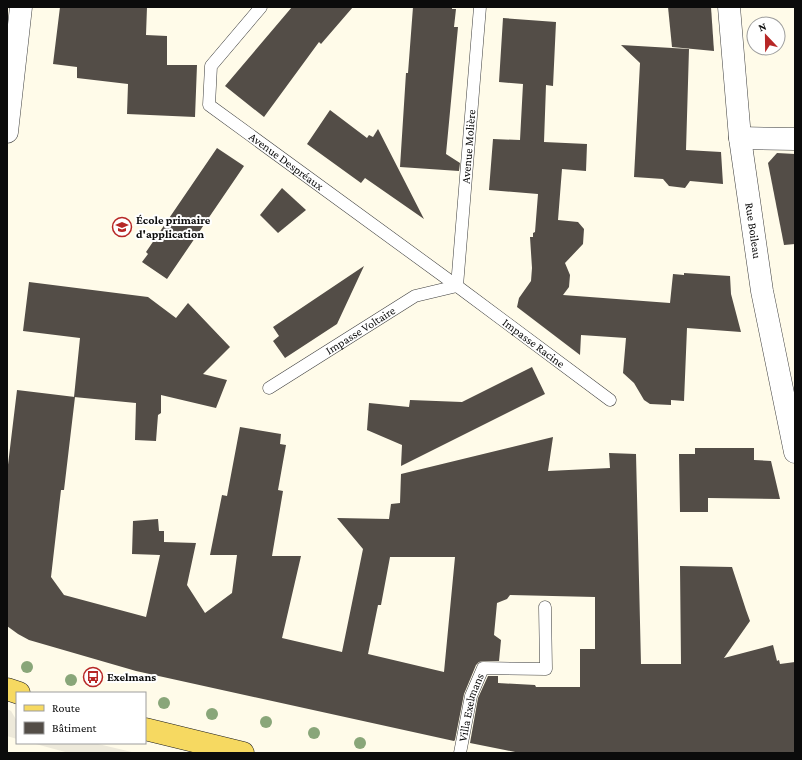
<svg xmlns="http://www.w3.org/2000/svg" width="802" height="760" font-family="'Crimson Pro',serif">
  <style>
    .plaza { fill: #ede9da }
    .building { fill: #534d47; fill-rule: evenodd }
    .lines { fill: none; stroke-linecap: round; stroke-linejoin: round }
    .service-casing { stroke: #3e3e3e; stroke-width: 13 }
    .minor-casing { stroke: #3e3e3e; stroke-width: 23 }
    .primary-casing { stroke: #1c1c1c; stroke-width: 23 }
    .service { stroke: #fff; stroke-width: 12 }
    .minor { stroke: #fff; stroke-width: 22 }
    .primary { stroke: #f6d961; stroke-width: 22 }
    .tree { fill: #89a679 }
    .labels { text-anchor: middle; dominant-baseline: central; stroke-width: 4; stroke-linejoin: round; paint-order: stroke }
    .street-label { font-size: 12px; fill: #0b0b0b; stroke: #fff }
    .poi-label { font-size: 12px; font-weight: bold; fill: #0b0b0b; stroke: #fff; text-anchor: start }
  </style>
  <rect width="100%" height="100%" fill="#fffbe9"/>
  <!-- plaza -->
  <g class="plaza">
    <path d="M 7,709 L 11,711 L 17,721 L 17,739 L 7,736 Z"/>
    <path d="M 32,743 L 94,743 L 136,753 L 69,753 Z"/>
  </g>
  <!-- building -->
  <g class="building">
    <path d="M 60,7 L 147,7 L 146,35 L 167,36 L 167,65 L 197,65 L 195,117 L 127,114 L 128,84 L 77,78 L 77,67 L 53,64 Z"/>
    <path d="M 292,7 L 353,7 L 321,44 L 319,42 L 264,117 L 225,86 Z"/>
    <path d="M 413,7 L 452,7 L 452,9 L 456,9 L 454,27 L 458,27 L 446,154 L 460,163 L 459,171 L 400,167 L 406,73 L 408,73 Z"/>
    <path d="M 668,7 L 711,7 L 714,51 L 672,47 Z"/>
    <path d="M 503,18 L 556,22 L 553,86 L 546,85 L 544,142 L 587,144 L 586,171 L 562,169 L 558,220 L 578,222 L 584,229 L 583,244 L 565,263 L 570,275 L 569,287 L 563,295 L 670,303 L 673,274 L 684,275 L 684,273 L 730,276 L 731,294 L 741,332 L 687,328 L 684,401 L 671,400 L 671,405 L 650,404 L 644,400 L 634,383 L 623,373 L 626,338 L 581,335 L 580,355 L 517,307 L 519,298 L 531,281 L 532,268 L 530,237 L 533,237 L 533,233 L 535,232 L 538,194 L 489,190 L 493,139 L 520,140 L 523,84 L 499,82 Z"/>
    <path d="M 621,45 L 689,49 L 686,150 L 721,152 L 723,184 L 690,181 L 685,188 L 669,186 L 663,179 L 634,177 L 640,63 Z"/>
    <path d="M 330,110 L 367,138 L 369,135 L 373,137 L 378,129 L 424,219 L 365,178 L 361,183 L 307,144 Z"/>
    <path d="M 217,148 L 244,166 L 167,279 L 142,262 L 148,254 L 146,252 Z"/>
    <path d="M 777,153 L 795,154 L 795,244 L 784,245 L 768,163 Z"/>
    <path d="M 282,188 L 306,210 L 278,233 L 260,215 Z"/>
    <path d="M 364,266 L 337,324 L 285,358 L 273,341 L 279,336 L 273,327 Z"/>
    <path d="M 29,282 L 148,297 L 176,318 L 188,303 L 230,347 L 203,374 L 227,380 L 216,408 L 161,395 L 161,413 L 158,415 L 156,441 L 135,440 L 136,403 L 74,397 L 80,338 L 23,331 Z"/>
    <path d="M 532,367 L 545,394 L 401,466 L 402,445 L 367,430 L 369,403 L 409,407 L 410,400 L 462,402 Z"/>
    <path d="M 17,390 L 75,397 L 64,490 L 61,490 L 51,577 L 64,595 L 146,617 L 160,555 L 132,554 L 133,521 L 158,519 L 159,531 L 164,531 L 164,542 L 196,543 L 187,585 L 205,613 L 232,593 L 237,555 L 210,555 L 222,495 L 227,496 L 240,427 L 281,434 L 280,444 L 286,445 L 278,490 L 283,491 L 272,556 L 301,556 L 282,638 L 342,652 L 363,549 L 337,518 L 389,519 L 391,504 L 400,503 L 401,474 L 553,437 L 548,471 L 610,468 L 609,453 L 636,454 L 641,664 L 681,664 L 680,566 L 732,567 L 746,610 L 750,621 L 724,658 L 773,645 L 777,661 L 779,660 L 780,664 L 795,662 L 795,753 L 520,753 L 470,743 L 478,698 L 488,676 L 498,676 L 498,683 L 535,685 L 536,687 L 580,687 L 580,649 L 595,649 L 595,597 L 510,595 L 507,599 L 497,603 L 494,635 L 501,640 L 499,661 L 483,661 L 479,662 L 476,665 L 464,694 L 455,740 L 454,741 L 136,671 L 29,640 L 18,634 L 7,626 L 7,473 ZM 390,557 L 455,557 L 444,672 L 368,654 L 378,605 L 381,605 Z"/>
    <path d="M 695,448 L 754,448 L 754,460 L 771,461 L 780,499 L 708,498 L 708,512 L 680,512 L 679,454 L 695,454 Z"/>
  </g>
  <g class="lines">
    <!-- service casing -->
    <g class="service-casing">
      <g id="service">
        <path id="s1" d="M 261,7 L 211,66 L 209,105 L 457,286 L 610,400"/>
        <path id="s2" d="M 457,286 L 480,7"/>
        <path id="s3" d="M 269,388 L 415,296 L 457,286"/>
        <path id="s4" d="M 460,753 L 471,696 L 483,668 L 546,669 L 545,607"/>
      </g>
    </g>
    <!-- minor casing -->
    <g class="minor-casing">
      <g id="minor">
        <path id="s5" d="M 729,7 L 740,138 L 762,291 L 795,452"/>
        <path d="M 7,132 L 21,7"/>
        <path d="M 740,138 L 795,139"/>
      </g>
    </g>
    <!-- primary casing -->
    <g class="primary-casing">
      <g id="primary">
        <path d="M 7,689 L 19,693"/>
        <path d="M 145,729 L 243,753"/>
      </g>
    </g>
    <!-- service -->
    <use href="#service" class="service"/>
    <!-- minor -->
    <use href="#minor" class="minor"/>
    <!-- primary -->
    <use href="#primary" class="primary"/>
  </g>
  <!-- trees -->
  <g class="tree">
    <circle cx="27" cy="667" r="6"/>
    <circle cx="71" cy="680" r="6"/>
    <circle cx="164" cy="703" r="6"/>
    <circle cx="212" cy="714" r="6"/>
    <circle cx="266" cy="722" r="6"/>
    <circle cx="314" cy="733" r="6"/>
    <circle cx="360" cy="743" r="6"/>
  </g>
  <!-- icons -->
  <defs>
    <g id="school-ring" transform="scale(1)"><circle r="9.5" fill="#fff" stroke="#b72726" stroke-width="1.5"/><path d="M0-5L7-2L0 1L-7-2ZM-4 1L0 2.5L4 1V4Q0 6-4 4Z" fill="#b72726"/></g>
    <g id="bus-ring" transform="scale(1)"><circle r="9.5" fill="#fff" stroke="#b72726" stroke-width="1.5"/><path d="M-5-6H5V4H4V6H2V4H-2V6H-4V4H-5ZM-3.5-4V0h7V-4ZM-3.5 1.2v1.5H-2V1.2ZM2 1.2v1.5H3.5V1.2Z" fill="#b72726"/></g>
  </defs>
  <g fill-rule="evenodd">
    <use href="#school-ring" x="122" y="227"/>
    <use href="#bus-ring" x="93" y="677"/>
  </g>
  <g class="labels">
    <!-- street labels -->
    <g class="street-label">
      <text stroke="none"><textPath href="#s2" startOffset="140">Avenue Molière</textPath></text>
      <text stroke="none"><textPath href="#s1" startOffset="212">Avenue Despréaux</textPath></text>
      <text stroke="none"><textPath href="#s5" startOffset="225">Rue Boileau</textPath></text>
      <text stroke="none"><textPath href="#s3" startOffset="108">Impasse Voltaire</textPath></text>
      <text stroke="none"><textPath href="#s1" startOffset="519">Impasse Racine</textPath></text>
      <text stroke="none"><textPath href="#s4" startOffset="47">Villa Exelmans</textPath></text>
    </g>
    <!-- poi labels -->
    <g class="poi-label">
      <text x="136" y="220">École primaire<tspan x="136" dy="14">d'application</tspan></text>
      <text x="107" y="677">Exelmans</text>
    </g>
  </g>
  <!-- border -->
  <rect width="802" height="760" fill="none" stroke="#0b0b0b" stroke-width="16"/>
  <!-- legend -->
  <rect x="16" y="692" width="130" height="52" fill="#ffffff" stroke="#9d9d9d"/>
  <rect x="24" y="705" width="20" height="6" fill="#f6d961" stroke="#9d9d9d"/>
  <text x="52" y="712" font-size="12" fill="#0b0b0b">Route</text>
  <rect x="24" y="722" width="20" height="12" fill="#534d47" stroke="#9d9d9d"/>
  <text x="52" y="732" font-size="12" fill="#0b0b0b">Bâtiment</text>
  <!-- north arrow -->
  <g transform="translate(766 36) rotate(338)"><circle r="19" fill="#ffffff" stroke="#9d9d9d"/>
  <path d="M0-3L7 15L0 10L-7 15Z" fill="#b72726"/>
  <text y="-6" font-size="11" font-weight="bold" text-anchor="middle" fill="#0b0b0b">N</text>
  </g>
</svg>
